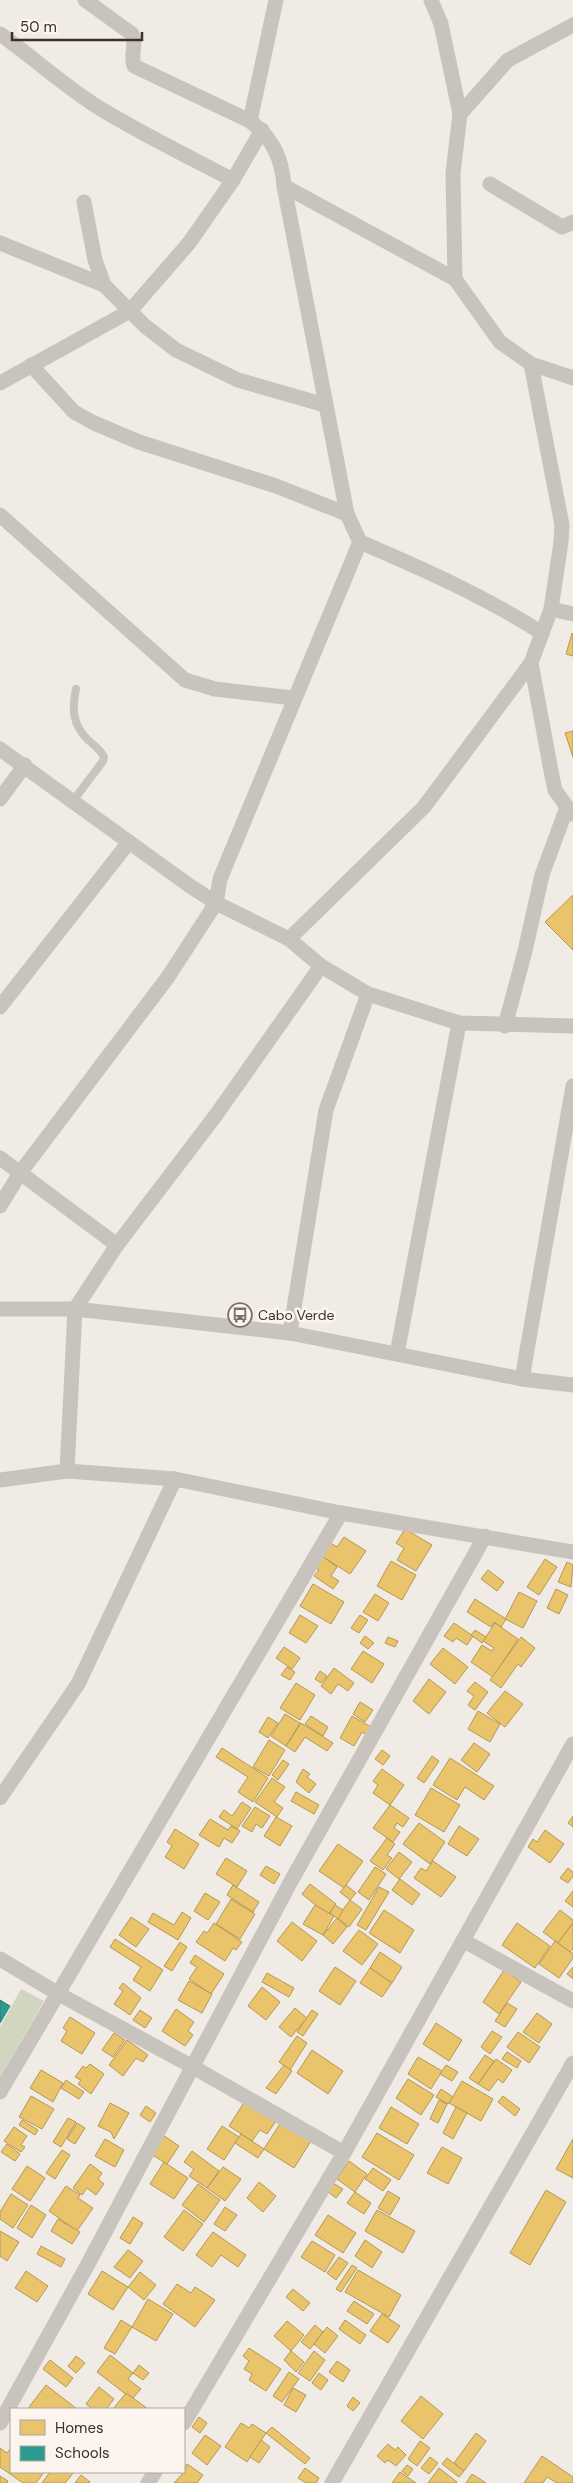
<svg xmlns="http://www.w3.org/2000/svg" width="573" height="2483" font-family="'DM Sans',sans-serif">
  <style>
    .green { fill: #d1d6bf }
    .homes { fill: #e9c46a; stroke: #b59857 }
    .schools { fill: #2a9d8f; stroke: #2f7c71 }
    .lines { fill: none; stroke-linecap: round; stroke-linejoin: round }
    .service { stroke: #c9c3be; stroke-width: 8 }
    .minor { stroke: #c9c3be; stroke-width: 15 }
    .labels { text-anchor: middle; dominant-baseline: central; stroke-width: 5; stroke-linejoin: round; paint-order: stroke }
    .poi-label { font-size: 14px; fill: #3b302b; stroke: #fbf5ee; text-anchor: start }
  </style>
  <rect width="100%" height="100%" fill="#f0ebe5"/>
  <!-- green -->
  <path class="green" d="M 21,1989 L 44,2001 L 0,2077 L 0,2027 Z"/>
  <!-- homes -->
  <g class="homes">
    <path d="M 572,633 L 573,634 L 573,656 L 566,654 Z"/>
    <path d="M 573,731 L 573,757 L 565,733 Z"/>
    <path d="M 573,895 L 573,950 L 545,922 Z"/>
    <path d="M 405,1529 L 432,1545 L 416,1571 L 397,1560 L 404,1548 L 396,1543 Z"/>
    <path d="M 344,1537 L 366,1551 L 350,1574 L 320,1555 L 329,1542 L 337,1547 Z"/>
    <path d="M 322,1556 L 337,1567 L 331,1576 L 339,1581 L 333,1589 L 314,1576 L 319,1570 L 314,1567 Z"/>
    <path d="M 545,1559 L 557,1567 L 539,1595 L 527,1587 Z"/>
    <path d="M 391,1561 L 416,1575 L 402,1600 L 377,1586 Z"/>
    <path d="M 567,1562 L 573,1565 L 571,1587 L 558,1582 Z"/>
    <path d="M 488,1570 L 504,1582 L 497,1591 L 481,1579 Z"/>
    <path d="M 313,1584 L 344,1602 L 331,1624 L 300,1606 Z"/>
    <path d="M 556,1589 L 568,1595 L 559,1614 L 547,1608 Z"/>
    <path d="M 519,1592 L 537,1601 L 523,1628 L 505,1619 Z"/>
    <path d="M 375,1594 L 389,1603 L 378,1621 L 363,1612 Z"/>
    <path d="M 475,1599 L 506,1619 L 501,1627 L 494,1622 L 491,1627 L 467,1612 Z"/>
    <path d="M 300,1615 L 318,1626 L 306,1643 L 289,1633 Z"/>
    <path d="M 360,1615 L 368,1620 L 359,1633 L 351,1628 Z"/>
    <path d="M 454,1623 L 473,1636 L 467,1645 L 456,1638 L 453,1642 L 444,1636 Z"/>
    <path d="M 495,1623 L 518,1639 L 493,1677 L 471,1662 L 482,1645 L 492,1651 L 494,1648 L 483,1641 Z"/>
    <path d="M 475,1630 L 486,1637 L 482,1643 L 471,1635 Z"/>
    <path d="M 365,1636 L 374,1643 L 368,1649 L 360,1643 Z"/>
    <path d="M 388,1637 L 398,1641 L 395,1647 L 385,1643 Z"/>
    <path d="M 521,1637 L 535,1648 L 521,1667 L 518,1664 L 501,1688 L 490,1680 Z"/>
    <path d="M 284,1647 L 300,1658 L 292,1669 L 276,1658 Z"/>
    <path d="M 443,1648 L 468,1667 L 455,1684 L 430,1664 Z"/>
    <path d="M 363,1651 L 384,1664 L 372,1683 L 351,1669 Z"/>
    <path d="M 287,1667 L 295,1672 L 290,1680 L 281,1675 Z"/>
    <path d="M 334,1668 L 354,1683 L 348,1691 L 338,1684 L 331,1694 L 321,1686 Z"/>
    <path d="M 320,1671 L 327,1676 L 321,1683 L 315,1679 Z"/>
    <path d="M 429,1679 L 446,1692 L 429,1714 L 413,1701 Z"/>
    <path d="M 475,1682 L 488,1692 L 475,1710 L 468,1705 L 474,1696 L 467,1691 Z"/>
    <path d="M 296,1683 L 315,1695 L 300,1720 L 280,1708 Z"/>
    <path d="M 505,1691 L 523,1704 L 505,1727 L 487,1713 Z"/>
    <path d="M 360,1702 L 373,1710 L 365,1722 L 353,1714 Z"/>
    <path d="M 478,1711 L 500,1724 L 490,1742 L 468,1729 Z"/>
    <path d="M 285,1714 L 300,1723 L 286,1746 L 271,1736 Z"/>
    <path d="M 311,1716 L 328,1727 L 323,1736 L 305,1724 Z"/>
    <path d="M 352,1716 L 373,1728 L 368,1736 L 362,1732 L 354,1746 L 340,1738 Z"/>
    <path d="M 268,1717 L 278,1723 L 268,1738 L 259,1732 Z"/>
    <path d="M 301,1723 L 333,1743 L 327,1751 L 305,1737 L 295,1752 L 286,1746 Z"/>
    <path d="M 269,1740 L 285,1750 L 269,1776 L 253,1767 Z"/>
    <path d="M 474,1743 L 490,1754 L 477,1772 L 461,1760 Z"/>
    <path d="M 222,1748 L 268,1778 L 253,1802 L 238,1792 L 248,1777 L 216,1757 Z"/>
    <path d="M 382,1750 L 390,1756 L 383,1765 L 375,1759 Z"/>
    <path d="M 432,1756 L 439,1761 L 424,1783 L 417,1778 Z"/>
    <path d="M 450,1758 L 494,1786 L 484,1800 L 465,1787 L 457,1800 L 433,1785 Z"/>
    <path d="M 283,1760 L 289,1764 L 278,1780 L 272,1775 Z"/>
    <path d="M 303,1769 L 310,1774 L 307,1777 L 316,1784 L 309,1793 L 296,1782 Z"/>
    <path d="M 382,1769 L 404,1785 L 390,1805 L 373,1793 L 378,1785 L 373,1781 Z"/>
    <path d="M 272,1778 L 285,1787 L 274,1802 L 283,1808 L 277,1817 L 255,1802 Z"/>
    <path d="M 431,1788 L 460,1805 L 444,1832 L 415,1815 Z"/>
    <path d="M 296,1792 L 319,1805 L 314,1814 L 291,1801 Z"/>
    <path d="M 242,1802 L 251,1808 L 237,1829 L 219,1817 L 224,1810 L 232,1816 Z"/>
    <path d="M 390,1805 L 409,1818 L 403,1827 L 397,1823 L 394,1828 L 400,1832 L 393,1842 L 373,1828 Z"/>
    <path d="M 255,1807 L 270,1816 L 262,1828 L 256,1824 L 252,1832 L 242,1826 Z"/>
    <path d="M 573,1816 L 573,1827 L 568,1823 Z"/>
    <path d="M 276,1817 L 292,1826 L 280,1846 L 264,1836 Z"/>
    <path d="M 210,1819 L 228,1830 L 231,1826 L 240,1831 L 232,1843 L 224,1838 L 219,1847 L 199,1835 Z"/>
    <path d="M 419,1823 L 445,1842 L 430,1864 L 403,1844 Z"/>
    <path d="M 459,1826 L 479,1839 L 467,1856 L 448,1844 Z"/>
    <path d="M 175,1829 L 199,1844 L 184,1869 L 165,1857 L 172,1846 L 167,1842 Z"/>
    <path d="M 545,1830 L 564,1844 L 550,1863 L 528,1847 L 533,1839 L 537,1842 Z"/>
    <path d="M 387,1838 L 395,1844 L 387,1855 L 392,1858 L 383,1870 L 370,1861 Z"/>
    <path d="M 338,1844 L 363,1861 L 344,1888 L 319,1871 Z"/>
    <path d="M 399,1852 L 412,1862 L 399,1879 L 386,1869 Z"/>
    <path d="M 226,1858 L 247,1871 L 237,1887 L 216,1874 Z"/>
    <path d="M 433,1861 L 456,1877 L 441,1897 L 414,1878 L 421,1868 L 426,1871 Z"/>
    <path d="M 266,1866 L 280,1874 L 274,1884 L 260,1875 Z"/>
    <path d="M 375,1867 L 386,1874 L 369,1900 L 358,1892 Z"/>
    <path d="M 568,1868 L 573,1872 L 573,1876 L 568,1883 L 560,1878 Z"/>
    <path d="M 400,1879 L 420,1894 L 412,1905 L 392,1890 Z"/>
    <path d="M 310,1884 L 336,1904 L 328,1915 L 302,1894 Z"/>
    <path d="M 233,1885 L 259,1902 L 253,1912 L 227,1895 Z"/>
    <path d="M 346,1885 L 356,1893 L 350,1900 L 340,1892 Z"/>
    <path d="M 379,1887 L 389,1892 L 366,1930 L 357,1925 Z"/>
    <path d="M 573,1891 L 573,1907 L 565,1901 Z"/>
    <path d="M 205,1893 L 220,1902 L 208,1920 L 194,1911 Z"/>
    <path d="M 231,1899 L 255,1914 L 240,1939 L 216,1924 Z"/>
    <path d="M 350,1900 L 362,1909 L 349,1927 L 337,1918 Z"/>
    <path d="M 315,1905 L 334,1916 L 323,1935 L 303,1924 Z"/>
    <path d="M 335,1905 L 343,1910 L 338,1919 L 330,1913 Z"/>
    <path d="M 384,1910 L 414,1930 L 400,1953 L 369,1933 Z"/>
    <path d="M 560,1910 L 573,1920 L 573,1923 L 558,1943 L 543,1932 Z"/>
    <path d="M 182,1912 L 191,1918 L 178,1940 L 148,1922 L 153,1913 L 174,1925 Z"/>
    <path d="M 131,1917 L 149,1929 L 136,1947 L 119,1935 Z"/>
    <path d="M 337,1918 L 347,1927 L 333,1944 L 323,1935 Z"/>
    <path d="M 292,1922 L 317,1941 L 302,1961 L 277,1941 Z"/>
    <path d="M 214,1923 L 242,1942 L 236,1950 L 233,1948 L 225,1961 L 196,1942 L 204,1931 L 207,1933 Z"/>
    <path d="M 517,1923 L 550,1946 L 535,1968 L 502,1945 Z"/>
    <path d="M 573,1923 L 573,1949 L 570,1952 L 558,1943 Z"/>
    <path d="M 359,1930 L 378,1944 L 362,1965 L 343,1951 Z"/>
    <path d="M 115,1939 L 163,1970 L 150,1991 L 133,1980 L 141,1967 L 110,1947 Z"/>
    <path d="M 555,1941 L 573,1954 L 573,1958 L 559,1978 L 539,1964 Z"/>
    <path d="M 180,1942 L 187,1947 L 172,1971 L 164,1966 Z"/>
    <path d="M 380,1952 L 402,1967 L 392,1983 L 370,1968 Z"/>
    <path d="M 195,1955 L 224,1974 L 211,1994 L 189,1979 L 197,1967 L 190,1963 Z"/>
    <path d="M 335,1967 L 356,1981 L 340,2005 L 319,1991 Z"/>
    <path d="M 573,1967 L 573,1979 L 567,1974 Z"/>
    <path d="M 370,1968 L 392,1983 L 382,1997 L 360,1983 Z"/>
    <path d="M 504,1970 L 521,1982 L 499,2014 L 483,2002 Z"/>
    <path d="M 267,1973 L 294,1988 L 289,1997 L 262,1982 Z"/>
    <path d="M 189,1981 L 212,1994 L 202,2013 L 178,2000 Z"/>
    <path d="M 123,1983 L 141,1998 L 130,2015 L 114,2004 L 123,1991 L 119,1988 Z"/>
    <path d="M 262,1987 L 280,2002 L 266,2020 L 248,2006 Z"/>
    <path d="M 507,2003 L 517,2009 L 505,2027 L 495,2021 Z"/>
    <path d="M 295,2008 L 307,2018 L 291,2037 L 279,2027 Z"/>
    <path d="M 176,2009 L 194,2022 L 188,2031 L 193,2035 L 185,2046 L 162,2031 Z"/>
    <path d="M 140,2010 L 152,2018 L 145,2028 L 133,2020 Z"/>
    <path d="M 312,2010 L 318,2014 L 303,2036 L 297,2032 Z"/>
    <path d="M 537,2013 L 552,2024 L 539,2043 L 523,2032 Z"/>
    <path d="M 70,2017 L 95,2033 L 82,2054 L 61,2041 L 67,2031 L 63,2028 Z"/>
    <path d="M 436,2023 L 462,2040 L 449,2061 L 423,2044 Z"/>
    <path d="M 492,2031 L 502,2037 L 490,2054 L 481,2047 Z"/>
    <path d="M 518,2032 L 540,2047 L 529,2063 L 507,2047 Z"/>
    <path d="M 114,2033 L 125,2040 L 113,2057 L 102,2050 Z"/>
    <path d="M 297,2036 L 307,2043 L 290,2070 L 279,2062 Z"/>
    <path d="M 127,2040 L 148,2055 L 143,2062 L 136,2058 L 123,2076 L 109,2065 Z"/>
    <path d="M 312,2050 L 343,2071 L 328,2094 L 297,2073 Z"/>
    <path d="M 507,2052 L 521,2061 L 517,2068 L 502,2059 Z"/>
    <path d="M 485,2055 L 494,2061 L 478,2084 L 469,2078 Z"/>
    <path d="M 418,2057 L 442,2071 L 431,2089 L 408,2074 Z"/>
    <path d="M 496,2059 L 512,2070 L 503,2083 L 498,2079 L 489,2091 L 478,2084 Z"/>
    <path d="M 90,2064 L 104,2074 L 91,2094 L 78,2084 L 81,2080 L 75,2077 L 83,2066 L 86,2068 Z"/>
    <path d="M 284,2065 L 292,2071 L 276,2094 L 266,2088 Z"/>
    <path d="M 446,2065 L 458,2072 L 452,2081 L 440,2074 Z"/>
    <path d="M 41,2070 L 63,2083 L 53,2102 L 30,2088 Z"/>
    <path d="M 408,2079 L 434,2095 L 421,2115 L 396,2098 Z"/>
    <path d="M 66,2080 L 84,2092 L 79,2099 L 61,2088 Z"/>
    <path d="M 462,2081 L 493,2099 L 481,2121 L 449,2103 Z"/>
    <path d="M 441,2089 L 453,2097 L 448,2104 L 436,2097 Z"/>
    <path d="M 31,2096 L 54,2109 L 42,2129 L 19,2117 Z"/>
    <path d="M 503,2096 L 520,2109 L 515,2116 L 498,2102 Z"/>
    <path d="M 439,2100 L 447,2104 L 438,2123 L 430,2119 Z"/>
    <path d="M 245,2101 L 276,2121 L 267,2134 L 260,2130 L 252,2141 L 229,2126 Z"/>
    <path d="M 110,2103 L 129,2113 L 114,2139 L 111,2132 L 98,2126 Z"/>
    <path d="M 146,2106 L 156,2113 L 150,2122 L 140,2115 Z"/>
    <path d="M 391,2107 L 419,2124 L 407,2144 L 379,2128 Z"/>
    <path d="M 456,2107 L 467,2113 L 453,2139 L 443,2133 Z"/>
    <path d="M 68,2118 L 76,2122 L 61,2147 L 53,2142 Z"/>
    <path d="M 22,2120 L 38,2130 L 35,2135 L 19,2125 Z"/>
    <path d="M 281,2122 L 311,2141 L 294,2168 L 264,2149 Z"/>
    <path d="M 77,2123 L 85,2128 L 75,2144 L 67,2139 Z"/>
    <path d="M 222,2126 L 239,2137 L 224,2160 L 207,2149 Z"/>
    <path d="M 14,2127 L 27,2136 L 21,2145 L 25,2147 L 21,2152 L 4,2141 Z"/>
    <path d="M 377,2133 L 414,2155 L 399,2180 L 362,2157 Z"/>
    <path d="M 241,2134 L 264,2149 L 258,2158 L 235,2143 Z"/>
    <path d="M 163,2135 L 179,2146 L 167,2164 L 151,2154 Z"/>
    <path d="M 105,2139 L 124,2150 L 115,2167 L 95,2156 Z"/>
    <path d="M 573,2139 L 573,2178 L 556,2169 Z"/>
    <path d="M 7,2144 L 20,2154 L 15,2161 L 1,2152 Z"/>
    <path d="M 442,2147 L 462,2158 L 448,2184 L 427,2173 Z"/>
    <path d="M 62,2150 L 70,2155 L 55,2179 L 46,2173 Z"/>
    <path d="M 192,2151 L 219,2171 L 207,2188 L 189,2176 L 194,2169 L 184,2162 Z"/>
    <path d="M 349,2161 L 367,2174 L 355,2192 L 337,2179 Z"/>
    <path d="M 164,2162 L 188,2178 L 174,2199 L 150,2184 Z"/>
    <path d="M 90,2164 L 102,2173 L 98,2179 L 104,2184 L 96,2195 L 87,2188 L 82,2195 L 73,2188 Z"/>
    <path d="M 27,2166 L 45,2178 L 30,2201 L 12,2189 Z"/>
    <path d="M 223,2167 L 241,2179 L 225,2201 L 207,2188 Z"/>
    <path d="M 373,2168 L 391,2180 L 383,2191 L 365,2179 Z"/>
    <path d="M 259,2182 L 276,2196 L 263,2212 L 247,2198 Z"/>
    <path d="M 333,2183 L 343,2189 L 336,2198 L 327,2191 Z"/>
    <path d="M 198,2184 L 220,2200 L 204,2222 L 182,2205 Z"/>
    <path d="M 66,2186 L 80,2195 L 78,2198 L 93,2208 L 77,2231 L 49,2211 Z"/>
    <path d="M 546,2190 L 566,2202 L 530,2265 L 510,2253 Z"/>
    <path d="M 388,2191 L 400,2198 L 390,2215 L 378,2208 Z"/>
    <path d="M 355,2192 L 371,2203 L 364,2214 L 347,2203 Z"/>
    <path d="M 11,2194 L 28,2205 L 13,2228 L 0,2219 L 0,2212 Z"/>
    <path d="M 31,2205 L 46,2215 L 32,2238 L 17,2228 Z"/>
    <path d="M 225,2207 L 237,2215 L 225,2231 L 214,2224 Z"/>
    <path d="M 184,2210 L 203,2224 L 183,2251 L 164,2237 Z"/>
    <path d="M 377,2210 L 415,2231 L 403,2253 L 365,2231 Z"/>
    <path d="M 328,2215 L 356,2233 L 343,2253 L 315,2235 Z"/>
    <path d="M 133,2217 L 143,2223 L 130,2244 L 120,2238 Z"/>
    <path d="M 58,2219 L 80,2232 L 72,2244 L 51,2231 Z"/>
    <path d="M 0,2231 L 19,2242 L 7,2261 L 0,2256 Z"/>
    <path d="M 213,2232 L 246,2255 L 238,2267 L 221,2255 L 212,2267 L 196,2255 Z"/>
    <path d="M 365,2240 L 382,2252 L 372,2268 L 355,2256 Z"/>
    <path d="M 312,2241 L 335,2255 L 325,2272 L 301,2257 Z"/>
    <path d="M 41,2246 L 65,2259 L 61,2267 L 37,2254 Z"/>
    <path d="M 128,2250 L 143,2261 L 130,2278 L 114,2267 Z"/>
    <path d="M 339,2257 L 348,2263 L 336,2280 L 327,2273 Z"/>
    <path d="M 352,2265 L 357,2268 L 341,2292 L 336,2289 Z"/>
    <path d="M 358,2270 L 401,2295 L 389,2317 L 345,2292 Z"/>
    <path d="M 26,2271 L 48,2286 L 37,2302 L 15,2288 Z"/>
    <path d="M 102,2271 L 128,2287 L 113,2310 L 88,2294 Z"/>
    <path d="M 140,2272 L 156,2285 L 144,2300 L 128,2287 Z"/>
    <path d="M 177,2284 L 191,2293 L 195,2287 L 215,2300 L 195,2327 L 163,2304 Z"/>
    <path d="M 293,2289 L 310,2303 L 303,2311 L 286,2297 Z"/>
    <path d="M 148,2299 L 173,2314 L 156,2341 L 132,2327 Z"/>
    <path d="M 354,2301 L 374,2314 L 367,2324 L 347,2311 Z"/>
    <path d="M 382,2314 L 400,2326 L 388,2343 L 370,2331 Z"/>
    <path d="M 121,2320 L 132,2327 L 115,2354 L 104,2348 Z"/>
    <path d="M 345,2320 L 366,2335 L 360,2344 L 339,2329 Z"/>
    <path d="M 287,2321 L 304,2335 L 291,2351 L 274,2336 Z"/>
    <path d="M 315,2325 L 323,2332 L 310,2349 L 301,2342 Z"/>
    <path d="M 327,2327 L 338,2336 L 325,2353 L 314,2344 Z"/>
    <path d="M 249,2348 L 281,2369 L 266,2391 L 249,2380 L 252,2374 L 244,2369 L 249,2361 L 243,2356 Z"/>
    <path d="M 291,2351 L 304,2362 L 296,2372 L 284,2360 Z"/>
    <path d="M 314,2351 L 325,2360 L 310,2381 L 298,2373 Z"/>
    <path d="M 110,2355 L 133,2373 L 128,2379 L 141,2389 L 132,2399 L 97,2372 Z"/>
    <path d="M 76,2356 L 85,2363 L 76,2373 L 68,2366 Z"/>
    <path d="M 50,2360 L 73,2378 L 66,2387 L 43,2369 Z"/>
    <path d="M 337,2361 L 350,2370 L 343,2382 L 329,2372 Z"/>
    <path d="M 139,2365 L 149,2373 L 143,2380 L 133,2373 Z"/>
    <path d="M 289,2372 L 299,2379 L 282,2402 L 273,2396 Z"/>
    <path d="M 319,2373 L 328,2380 L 321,2390 L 312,2383 Z"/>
    <path d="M 46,2385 L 77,2409 L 31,2409 L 29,2407 Z"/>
    <path d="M 99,2387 L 114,2399 L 106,2409 L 93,2409 L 86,2404 Z"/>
    <path d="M 293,2388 L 306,2395 L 296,2412 L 284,2405 Z"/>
    <path d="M 126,2393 L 148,2409 L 113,2409 Z"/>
    <path d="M 421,2396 L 443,2414 L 423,2439 L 401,2421 Z"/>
    <path d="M 353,2397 L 360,2403 L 353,2411 L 347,2406 Z"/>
    <path d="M 199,2417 L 207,2423 L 200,2433 L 192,2427 Z"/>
    <path d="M 241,2423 L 249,2428 L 252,2424 L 266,2433 L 247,2462 L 225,2447 Z"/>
    <path d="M 272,2427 L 310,2458 L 305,2464 L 266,2433 Z"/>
    <path d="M 476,2433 L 486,2441 L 464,2471 L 454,2463 Z"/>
    <path d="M 205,2435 L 221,2446 L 207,2465 L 192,2453 Z"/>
    <path d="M 261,2440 L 270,2447 L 259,2463 L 250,2457 Z"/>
    <path d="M 420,2441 L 430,2448 L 417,2466 L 408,2459 Z"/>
    <path d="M 388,2444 L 395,2450 L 398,2447 L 406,2455 L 396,2466 L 388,2460 L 385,2463 L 377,2456 Z"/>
    <path d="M 0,2448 L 7,2453 L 11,2448 L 11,2472 L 44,2472 L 36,2483 L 23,2483 L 0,2467 Z"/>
    <path d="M 542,2456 L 573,2477 L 573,2483 L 557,2483 L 547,2477 L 543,2483 L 524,2483 Z"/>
    <path d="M 430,2457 L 438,2463 L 429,2474 L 421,2468 Z"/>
    <path d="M 447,2458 L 464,2471 L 459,2477 L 442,2464 Z"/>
    <path d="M 187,2464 L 203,2475 L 197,2483 L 174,2483 L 184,2472 Z"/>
    <path d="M 407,2465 L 413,2469 L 408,2476 L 402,2471 Z"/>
    <path d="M 305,2468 L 319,2478 L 316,2483 L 306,2483 L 298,2478 Z"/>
    <path d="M 439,2468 L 457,2482 L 456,2483 L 428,2483 Z"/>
    <path d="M 50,2472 L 74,2472 L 65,2483 L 42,2483 Z"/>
    <path d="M 400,2472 L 416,2483 L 392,2483 Z"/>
    <path d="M 472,2474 L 486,2483 L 466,2483 Z"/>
    <path d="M 81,2475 L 90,2482 L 89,2483 L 75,2483 Z"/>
    <path d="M 0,2476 L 8,2481 L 7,2483 L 0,2483 Z"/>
  </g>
  <!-- schools -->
  <path class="schools" d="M 0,2000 L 10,2006 L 0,2023 Z"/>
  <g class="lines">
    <!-- service -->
    <path class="service" d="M 73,801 L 103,761 L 104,757 C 101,750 94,745 88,740 C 72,724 72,709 76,689"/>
    <!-- minor -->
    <g class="minor">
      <path d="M 85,0 L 132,34 C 137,44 130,55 134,66 L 250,121"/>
      <path d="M 0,34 C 34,58 65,87 101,109 C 144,135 189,157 233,180"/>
      <path d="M 460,114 L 508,60 L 573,25"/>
      <path d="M 490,184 L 562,227 L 573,222"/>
      <path d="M 284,186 L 455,279"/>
      <path d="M 84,202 L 95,260 L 104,285"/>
      <path d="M 0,243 L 104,285 L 145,326 L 176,350 L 238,380 L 325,405"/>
      <path d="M 531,364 L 573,378"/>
      <path d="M 31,365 L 74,412 L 94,423 L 139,442 L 276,486 L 347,514"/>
      <path d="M 0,383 L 130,311 L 189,243 L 233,180 L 262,130"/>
      <path d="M 0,515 L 185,680 L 215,689 L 293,698"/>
      <path d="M 360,542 C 423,569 484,596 542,633"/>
      <path d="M 551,609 L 573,614"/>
      <path d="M 531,663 L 552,776 L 555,790 L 572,814"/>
      <path d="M 0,749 L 190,886 L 216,903 L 289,939 L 321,966 L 368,994 L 459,1023 L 573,1026"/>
      <path d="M 0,799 L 25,765"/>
      <path d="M 289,939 L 424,807 L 531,663 L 551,609 L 561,542 L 562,525 L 531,364 L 500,342 L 455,279 L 453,173 L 460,114 L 441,24 L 431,0"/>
      <path d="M 0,1007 L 129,842"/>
      <path d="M 505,1026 L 525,951 L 542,875 L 567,807"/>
      <path d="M 0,1158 L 117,1245"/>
      <path d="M 0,1206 L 20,1173 L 168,977 L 216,903 L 220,879 L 360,542 L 347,514 L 284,186 C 282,158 273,139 250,121 L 276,0"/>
      <path d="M 0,1309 L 75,1309 L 290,1333 L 522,1379 L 573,1385"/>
      <path d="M 290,1333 L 326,1110 L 368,994"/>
      <path d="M 397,1354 L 459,1023"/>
      <path d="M 522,1379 L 573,1086"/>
      <path d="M 67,1471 L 75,1309 L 117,1245 L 216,1115 L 321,966"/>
      <path d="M 0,1480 L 67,1471 L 175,1479 L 341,1513 L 573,1552"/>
      <path d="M 0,1798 L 78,1684 L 175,1479"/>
      <path d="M 464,1941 L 573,2001"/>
      <path d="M 0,1959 L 57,1993 L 193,2067 L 344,2153"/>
      <path d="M 0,2092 L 341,1513"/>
      <path d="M 0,2423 L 88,2264 L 290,1883 L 485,1536"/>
      <path d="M 184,2423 L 344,2153 L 573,1744"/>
      <path d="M 148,2483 L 155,2472"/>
      <path d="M 332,2483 L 573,2063"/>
    </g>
  </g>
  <!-- icons -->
  <defs>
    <g id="bus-ring" transform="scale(1.25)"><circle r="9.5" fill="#fbf5ee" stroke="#7a716c" stroke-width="1.5"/><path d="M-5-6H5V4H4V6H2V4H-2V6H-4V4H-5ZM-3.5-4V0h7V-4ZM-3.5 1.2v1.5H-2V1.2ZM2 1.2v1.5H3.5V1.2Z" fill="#7a716c"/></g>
  </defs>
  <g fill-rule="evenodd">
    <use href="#bus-ring" x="240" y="1315"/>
  </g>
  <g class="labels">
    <!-- poi labels -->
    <g class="poi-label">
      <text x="258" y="1315">Cabo Verde</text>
    </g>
  </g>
  <!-- legend -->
  <rect x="10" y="2408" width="175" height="65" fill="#fbf5ee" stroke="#aea6a0"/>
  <rect x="20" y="2420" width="25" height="15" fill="#e9c46a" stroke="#aea6a0"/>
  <text x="55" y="2433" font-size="15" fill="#3b302b">Homes</text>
  <rect x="20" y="2446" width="25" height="15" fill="#2a9d8f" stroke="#aea6a0"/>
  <text x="55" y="2458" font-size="15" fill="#3b302b">Schools</text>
  <!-- scale -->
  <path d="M12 32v8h130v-8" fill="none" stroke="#3b302b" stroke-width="2.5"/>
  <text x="20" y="32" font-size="15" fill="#3b302b" stroke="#fbf5ee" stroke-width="4" paint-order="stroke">50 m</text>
</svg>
